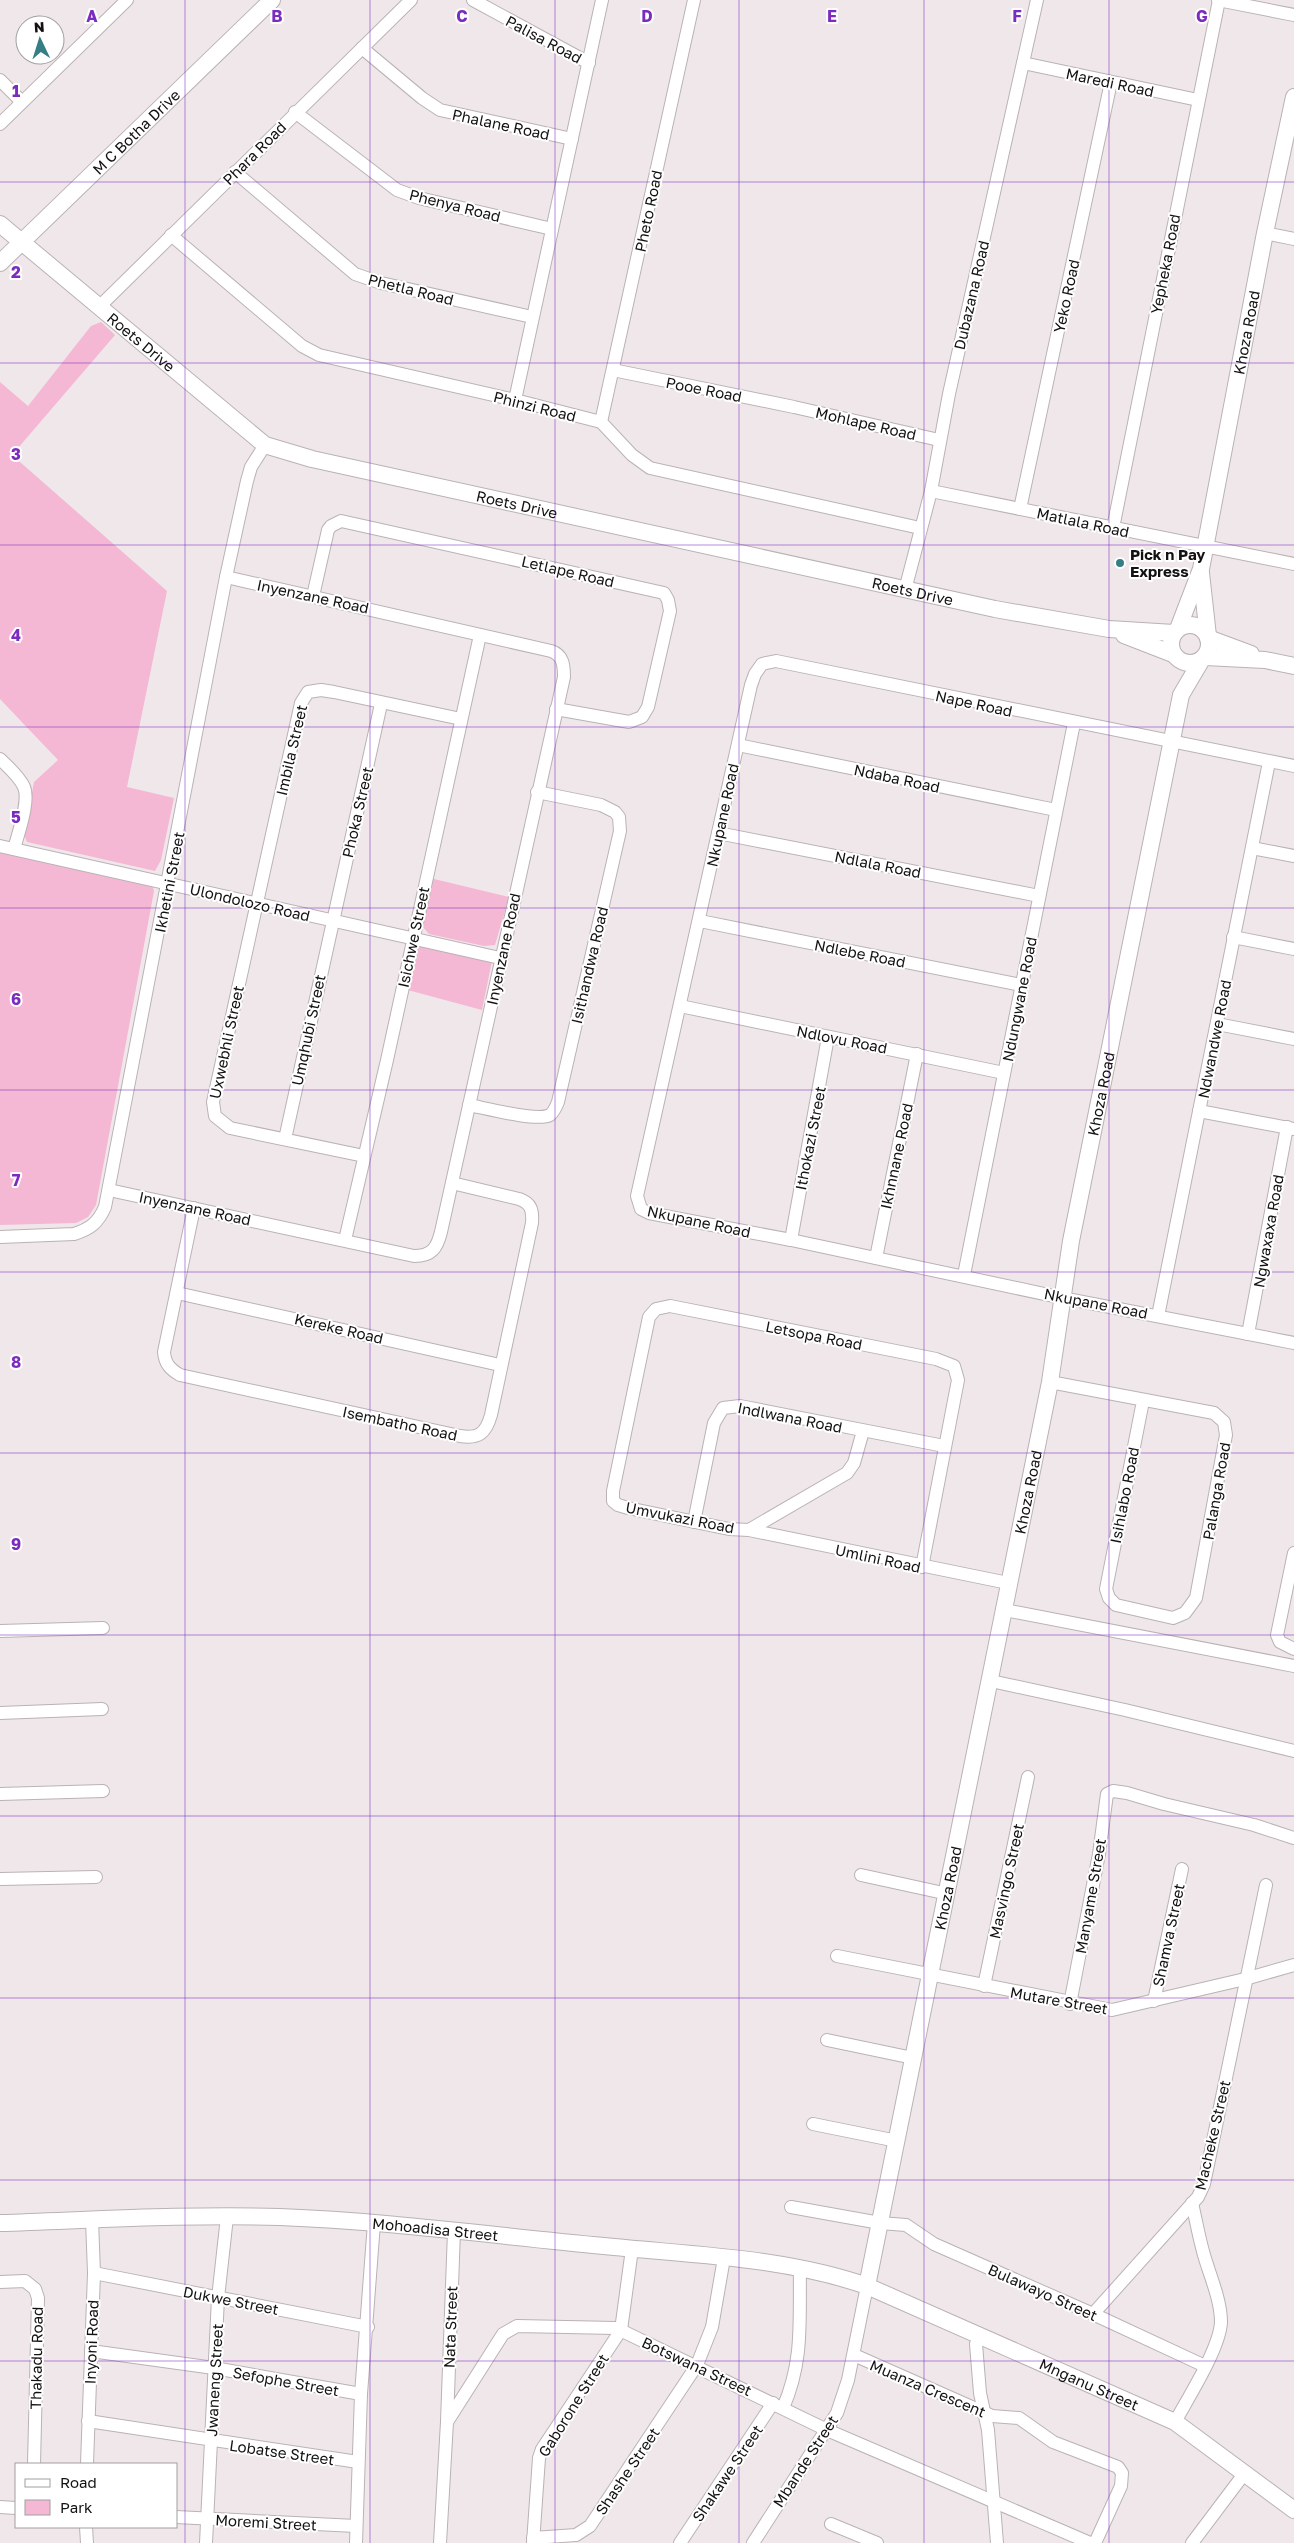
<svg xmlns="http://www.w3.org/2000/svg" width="1294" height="2543" font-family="'Golos Text',sans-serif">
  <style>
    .green { fill: #f4b8d4 }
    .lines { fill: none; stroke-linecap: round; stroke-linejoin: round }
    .minor-casing { stroke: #bab2b5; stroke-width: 14 }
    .tertiary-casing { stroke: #bab2b5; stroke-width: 18 }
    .minor { stroke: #fff; stroke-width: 12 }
    .tertiary { stroke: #fff; stroke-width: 16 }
    .grid { fill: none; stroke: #7b2cbf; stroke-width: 1; stroke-opacity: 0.55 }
    .poi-dot { fill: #367e86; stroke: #fff; stroke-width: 2 }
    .labels { text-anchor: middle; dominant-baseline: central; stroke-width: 4; stroke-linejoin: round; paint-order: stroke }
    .street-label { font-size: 15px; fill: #131112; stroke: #fff }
    .poi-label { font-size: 15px; font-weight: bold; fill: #131112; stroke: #fff; text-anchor: start }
    .grid-label { font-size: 16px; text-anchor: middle; font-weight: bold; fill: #7b2cbf; stroke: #fff; stroke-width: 4; stroke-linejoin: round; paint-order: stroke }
  </style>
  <rect width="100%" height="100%" fill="#f0e7eb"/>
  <!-- green -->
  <g class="green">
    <path d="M 101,322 L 115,335 L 12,455 L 167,591 L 127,787 L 174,798 L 161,860 L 155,871 L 27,842 L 24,835 L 34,782 L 58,760 L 0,699 L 0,382 L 28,406 L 91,326 Z"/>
    <path d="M 0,849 L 152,884 L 154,891 L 96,1205 L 88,1217 L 76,1223 L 0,1225 Z"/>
    <path d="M 430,878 L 509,897 L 495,945 L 484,946 L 429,934 L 420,924 Z"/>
    <path d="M 416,942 L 492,961 L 482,1010 L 404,989 Z"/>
  </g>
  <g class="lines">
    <!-- minor casing -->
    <g class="minor-casing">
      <g id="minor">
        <path d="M 473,0 L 589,63"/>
        <path d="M 1218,0 L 1294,15"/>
        <path d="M 362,48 L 422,98 L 440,110 L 572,139"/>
        <path d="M 1023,63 L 1198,100"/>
        <path d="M 0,80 L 22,102"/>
        <path d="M 295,112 L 397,190 L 419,198 L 552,229"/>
        <path d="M 0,124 L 127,0"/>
        <path d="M 235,172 L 355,274 L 381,283 L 532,317"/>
        <path d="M 1265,233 L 1294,239"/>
        <path d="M 171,235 L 302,346 L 319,355 L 515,400 L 601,422 L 632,455 L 650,468 L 920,528"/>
        <path d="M 99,307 L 411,0"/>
        <path d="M 613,370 L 794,407 L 939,440"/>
        <path d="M 515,400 L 602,0"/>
        <path d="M 601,422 L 694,0"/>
        <path d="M 931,491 L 1294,564"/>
        <path d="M 1020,509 L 1111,82"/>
        <path d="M 1113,528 L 1219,0"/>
        <path d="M 905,590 L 931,491 L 949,394 L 1037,0"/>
        <path d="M 313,596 L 328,530 L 331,526 L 341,521 L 664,593 L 668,600 L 670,611 L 648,707 L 642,717 L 629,722 L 556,709"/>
        <path d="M 738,745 L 1056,810"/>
        <path d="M 0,759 C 8,767 19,776 24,787 C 30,801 18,834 14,849"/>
        <path d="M 1294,766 L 776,661 L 762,664 L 755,674 L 751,685 L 637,1196 L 641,1209 L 649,1213 L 791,1240 L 1063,1298 L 1294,1343"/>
        <path d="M 718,833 L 1039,896"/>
        <path d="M 0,846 L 500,958"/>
        <path d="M 1252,848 L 1294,856"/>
        <path d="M 700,921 L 1021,985"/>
        <path d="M 1233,937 L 1294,949"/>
        <path d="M 680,1006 L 1004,1073"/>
        <path d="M 1217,1024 L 1294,1039"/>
        <path d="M 469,1105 C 485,1108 537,1122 550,1115 C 554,1112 556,1107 558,1102 L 620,831 L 619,817 L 615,812 L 601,805 L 537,792"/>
        <path d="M 1199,1111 L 1294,1129"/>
        <path d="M 285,1139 L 381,704"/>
        <path d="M 364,1156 L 230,1128 L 215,1116 L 213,1102 L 301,703 L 308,692 L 321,690 L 334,692 L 461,719"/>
        <path d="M 109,1190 L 414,1256 C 432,1256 437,1248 441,1232 L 564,677 C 564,665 563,655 551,651 L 226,577"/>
        <path d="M 194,1208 L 164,1352 C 165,1364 170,1369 180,1375 L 460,1436 C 479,1439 486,1433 491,1415 L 532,1223 C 533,1210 531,1203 519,1199 L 452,1183"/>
        <path d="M 0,1237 L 74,1234 C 90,1229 98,1223 105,1207 L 226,577 L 247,481 L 251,467 L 265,445"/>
        <path d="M 345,1240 L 387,1060 L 480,635"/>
        <path d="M 791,1240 L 828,1037"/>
        <path d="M 876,1258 L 917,1054"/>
        <path d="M 964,1275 L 1074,723"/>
        <path d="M 177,1293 L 500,1365"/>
        <path d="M 1158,1316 L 1269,762"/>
        <path d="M 1248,1334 L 1287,1127"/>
        <path d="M 1050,1382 L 1214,1413 L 1224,1422 L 1226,1435 L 1196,1598 L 1185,1613 L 1173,1618 L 1116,1605 L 1109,1598 L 1106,1589 L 1143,1401"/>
        <path d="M 863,1431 L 854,1463 L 847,1473 L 749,1530 L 729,1529 L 628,1508 L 618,1505 L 613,1501 L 613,1491 L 649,1317 L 656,1309 L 670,1306 L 936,1359 L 954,1366 L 958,1380 L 922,1567"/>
        <path d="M 694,1522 L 714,1423 L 723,1408 L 740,1406 L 944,1446"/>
        <path d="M 749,1530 L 1008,1583"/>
        <path d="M 1294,1553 L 1277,1635 L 1280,1642 L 1294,1649"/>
        <path d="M 1005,1610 L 1294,1666"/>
        <path d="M 0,1631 L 103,1628"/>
        <path d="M 991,1681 L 1125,1710 L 1294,1751"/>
        <path d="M 0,1713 L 102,1709"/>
        <path d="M 0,1794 L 103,1791"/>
        <path d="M 861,1875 L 948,1894"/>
        <path d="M 0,1879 L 96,1877"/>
        <path d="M 837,1956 L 1112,2010 L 1245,1979 L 1294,1965"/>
        <path d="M 984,1986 L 1028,1777"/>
        <path d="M 1154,2001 L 1182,1869"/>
        <path d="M 1070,2004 L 1099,1854 L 1107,1794 L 1113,1791 L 1127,1793 L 1164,1804 L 1254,1825 L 1294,1838"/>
        <path d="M 827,2040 L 913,2058"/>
        <path d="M 813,2124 L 897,2141"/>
        <path d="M 791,2207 L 880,2223 L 906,2225 L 934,2244 L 1093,2314 L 1205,2366"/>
        <path d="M 94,2273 L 368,2327"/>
        <path d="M 0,2282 L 25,2281 L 35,2289 L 38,2298 L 34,2464"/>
        <path d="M 1093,2314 L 1198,2197 L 1204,2184 L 1266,1885"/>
        <path d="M 976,2344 L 980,2393 L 988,2430 L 997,2543"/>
        <path d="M 91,2351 L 214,2368 L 361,2394"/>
        <path d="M 854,2355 L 992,2416 L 1019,2418 L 1053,2442 L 1118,2467 L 1122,2473 L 1121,2486 L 1095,2543"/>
        <path d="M 783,2408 C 804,2360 799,2320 800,2269"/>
        <path d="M 88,2421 L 358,2462"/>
        <path d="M 447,2422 L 454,2231"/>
        <path d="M 1175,2422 C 1188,2398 1220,2348 1221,2322 C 1221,2300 1210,2276 1204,2255 C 1199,2238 1196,2220 1192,2203"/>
        <path d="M 87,2464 L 94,2273 L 92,2220"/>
        <path d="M 0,2507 L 16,2508"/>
        <path d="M 176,2517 L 356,2526"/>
        <path d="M 831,2524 L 877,2543"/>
        <path d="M 86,2527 L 87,2543"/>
        <path d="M 533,2538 L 576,2535 L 590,2526 L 697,2365 L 712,2327 L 724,2258"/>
        <path d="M 206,2543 L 218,2298 L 227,2217"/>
        <path d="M 356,2543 L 361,2394 L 374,2223"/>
        <path d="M 440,2543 L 447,2422 L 503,2334 L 517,2326 L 616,2328 L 827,2430 L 1090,2543"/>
        <path d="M 533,2543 L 539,2458 L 542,2449 L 621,2330 L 632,2249"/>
        <path d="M 680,2543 L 773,2403"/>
        <path d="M 753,2543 L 837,2413 L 848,2380 L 867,2286"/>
        <path d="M 1192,2543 L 1244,2474"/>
      </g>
    </g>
    <!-- tertiary casing -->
    <g class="tertiary-casing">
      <g id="tertiary">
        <path id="s1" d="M 0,224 L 265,445 L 312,459 L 995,609 L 1109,629 L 1174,633"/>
        <path id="s2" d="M 0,263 L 272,0"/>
        <path d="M 1201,573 L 1208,636"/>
        <circle cx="1190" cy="644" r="19"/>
        <path id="s3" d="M 1178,629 L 1201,569 L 1265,233 L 1294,97"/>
        <path d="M 1124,635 L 1173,654"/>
        <path d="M 1208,638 L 1251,654"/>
        <path d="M 1205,657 L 1265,660 L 1294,666"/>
        <path id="s4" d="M 0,2223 C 93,2220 187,2214 280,2217 C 388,2221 496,2236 604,2246 C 691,2255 783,2257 867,2286 L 1175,2422 L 1294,2510"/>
        <path id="s5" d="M 867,2286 L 1050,1382 L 1071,1241 L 1181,695 L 1201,661"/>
      </g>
    </g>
    <!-- minor -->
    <use href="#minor" class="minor"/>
    <!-- tertiary -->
    <use href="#tertiary" class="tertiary"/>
  </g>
  <!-- grid -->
  <path class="grid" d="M 185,0 L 185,2543M 370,0 L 370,2543M 555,0 L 555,2543M 739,0 L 739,2543M 924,0 L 924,2543M 1109,0 L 1109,2543M 0,182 L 1294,182M 0,363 L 1294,363M 0,545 L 1294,545M 0,727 L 1294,727M 0,908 L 1294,908M 0,1090 L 1294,1090M 0,1272 L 1294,1272M 0,1453 L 1294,1453M 0,1635 L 1294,1635M 0,1816 L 1294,1816M 0,1998 L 1294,1998M 0,2180 L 1294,2180M 0,2361 L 1294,2361"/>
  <!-- markers -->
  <circle class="poi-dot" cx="1120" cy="563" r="5"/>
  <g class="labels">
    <!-- street labels -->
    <g class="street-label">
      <text transform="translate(544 39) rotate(28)">Palisa Road</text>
      <text transform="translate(1110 82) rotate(12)">Maredi Road</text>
      <text transform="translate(501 124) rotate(12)">Phalane Road</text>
      <text stroke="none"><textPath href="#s2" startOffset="189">M C Botha Drive</textPath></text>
      <text transform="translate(254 153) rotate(-45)">Phara Road</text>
      <text transform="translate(455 205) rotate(14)">Phenya Road</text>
      <text transform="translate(648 211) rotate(-78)">Pheto Road</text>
      <text transform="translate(1165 264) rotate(-79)">Yepheka Road</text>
      <text transform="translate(411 289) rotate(14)">Phetla Road</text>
      <text transform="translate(971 295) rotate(-77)">Dubazana Road</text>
      <text transform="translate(1066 296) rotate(-78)">Yeko Road</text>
      <text stroke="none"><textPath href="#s3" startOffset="305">Khoza Road</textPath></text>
      <text stroke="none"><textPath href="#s1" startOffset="184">Roets Drive</textPath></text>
      <text transform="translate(704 389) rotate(11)">Pooe Road</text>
      <text transform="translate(535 406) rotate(14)">Phinzi Road</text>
      <text transform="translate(866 423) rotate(13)">Mohlape Road</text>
      <text stroke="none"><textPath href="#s1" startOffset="604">Roets Drive</textPath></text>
      <text transform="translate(1083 522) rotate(12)">Matlala Road</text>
      <text transform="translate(568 571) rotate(13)">Letlape Road</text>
      <text stroke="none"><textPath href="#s1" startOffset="1009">Roets Drive</textPath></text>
      <text transform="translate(313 596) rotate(12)">Inyenzane Road</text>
      <text transform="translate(974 703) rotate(12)">Nape Road</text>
      <text transform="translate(291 750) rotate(-77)">Imbila Street</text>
      <text transform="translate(897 778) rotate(12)">Ndaba Road</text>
      <text transform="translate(357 812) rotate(-77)">Phoka Street</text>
      <text transform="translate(722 815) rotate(-78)">Nkupane Road</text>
      <text transform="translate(878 864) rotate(11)">Ndlala Road</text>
      <text transform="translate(169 882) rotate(-79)">Ikhetini Street</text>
      <text transform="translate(250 902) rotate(13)">Ulondolozo Road</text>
      <text transform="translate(413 937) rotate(-78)">Isichwe Street</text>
      <text transform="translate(503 949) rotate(-78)">Inyenzane Road</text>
      <text transform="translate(860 953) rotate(11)">Ndlebe Road</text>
      <text transform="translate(589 965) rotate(-77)">Isithandwa Road</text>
      <text transform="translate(1019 999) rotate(-79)">Ndungwane Road</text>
      <text transform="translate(308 1030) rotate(-78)">Umqhubi Street</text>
      <text transform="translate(842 1039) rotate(11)">Ndlovu Road</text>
      <text transform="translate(1214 1039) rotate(-79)">Ndwandwe Road</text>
      <text transform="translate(226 1042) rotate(-78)">Uxwebhli Street</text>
      <text stroke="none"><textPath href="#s5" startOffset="1215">Khoza Road</textPath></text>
      <text transform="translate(810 1138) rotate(-79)">Ithokazi Street</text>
      <text transform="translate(896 1156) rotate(-78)">Ikhnnane Road</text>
      <text transform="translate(195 1208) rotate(12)">Inyenzane Road</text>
      <text transform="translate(699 1221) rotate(12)">Nkupane Road</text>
      <text transform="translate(1268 1231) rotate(-80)">Ngwaxaxa Road</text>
      <text transform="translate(1096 1303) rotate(11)">Nkupane Road</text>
      <text transform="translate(339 1328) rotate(13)">Kereke Road</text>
      <text transform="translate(814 1335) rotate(11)">Letsopa Road</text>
      <text transform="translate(790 1417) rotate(11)">Indlwana Road</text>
      <text transform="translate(400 1423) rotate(12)">Isembatho Road</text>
      <text transform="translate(1216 1491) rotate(-80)">Palanga Road</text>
      <text stroke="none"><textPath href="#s5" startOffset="810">Khoza Road</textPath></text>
      <text transform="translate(1124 1495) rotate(-79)">Isihlabo Road</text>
      <text transform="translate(680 1517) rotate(11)">Umvukazi Road</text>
      <text transform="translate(878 1558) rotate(12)">Umlini Road</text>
      <text transform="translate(1006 1881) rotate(-78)">Masvingo Street</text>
      <text stroke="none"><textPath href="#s5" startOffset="406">Khoza Road</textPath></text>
      <text transform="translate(1090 1896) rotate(-80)">Manyame Street</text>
      <text transform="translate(1168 1935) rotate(-78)">Shamva Street</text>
      <text transform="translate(1059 2000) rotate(10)">Mutare Street</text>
      <text transform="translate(1212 2135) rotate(-77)">Macheke Street</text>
      <text stroke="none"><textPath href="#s4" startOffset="436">Mohoadisa Street</textPath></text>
      <text transform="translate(1043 2292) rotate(24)">Bulawayo Street</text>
      <text transform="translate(231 2300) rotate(11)">Dukwe Street</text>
      <text transform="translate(450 2327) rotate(-88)">Nata Street</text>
      <text transform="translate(91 2342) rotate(-88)">Inyoni Road</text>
      <text transform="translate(36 2358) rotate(-89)">Thakadu Road</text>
      <text transform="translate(697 2366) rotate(25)">Botswana Street</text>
      <text transform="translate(214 2380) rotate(-87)">Jwaneng Street</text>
      <text transform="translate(286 2381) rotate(10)">Sefophe Street</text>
      <text stroke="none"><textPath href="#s4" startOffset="1115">Mnganu Street</textPath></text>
      <text transform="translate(928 2388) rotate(23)">Muanza Crescent</text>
      <text transform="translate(573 2405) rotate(-58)">Gaborone Street</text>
      <text transform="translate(282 2452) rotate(8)">Lobatse Street</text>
      <text transform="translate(805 2461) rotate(-57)">Mbande Street</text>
      <text transform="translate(627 2471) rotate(-56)">Shashe Street</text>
      <text transform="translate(727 2473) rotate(-56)">Shakawe Street</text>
      <text transform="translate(266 2522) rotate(3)">Moremi Street</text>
    </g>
    <!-- poi labels -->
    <g class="poi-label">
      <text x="1130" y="554">Pick n Pay<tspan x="1130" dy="17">Express</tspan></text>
    </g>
  </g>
  <g class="grid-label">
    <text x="92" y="22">A</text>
    <text x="277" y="22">B</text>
    <text x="462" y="22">C</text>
    <text x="647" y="22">D</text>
    <text x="832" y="22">E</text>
    <text x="1017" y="22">F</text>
    <text x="1202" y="22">G</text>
    <text x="16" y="97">1</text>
    <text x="16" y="278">2</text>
    <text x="16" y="460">3</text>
    <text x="16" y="641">4</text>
    <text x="16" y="823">5</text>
    <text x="16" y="1005">6</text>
    <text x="16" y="1186">7</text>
    <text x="16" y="1368">8</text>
    <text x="16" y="1550">9</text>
  </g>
  <!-- legend -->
  <rect x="15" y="2463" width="162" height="65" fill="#ffffff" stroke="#a1a0a0"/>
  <rect x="25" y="2479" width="25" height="8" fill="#ffffff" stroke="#a1a0a0"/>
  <text x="60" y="2488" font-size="15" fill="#131112">Road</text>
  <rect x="25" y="2500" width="25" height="15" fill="#f4b8d4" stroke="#a1a0a0"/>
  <text x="60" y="2513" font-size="15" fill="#131112">Park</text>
  <!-- north arrow -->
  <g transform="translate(40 40) rotate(356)"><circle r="24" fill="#ffffff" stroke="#a1a0a0"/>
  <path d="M0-4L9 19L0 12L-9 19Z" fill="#367e86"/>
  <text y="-8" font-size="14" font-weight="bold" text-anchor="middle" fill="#131112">N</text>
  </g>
</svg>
